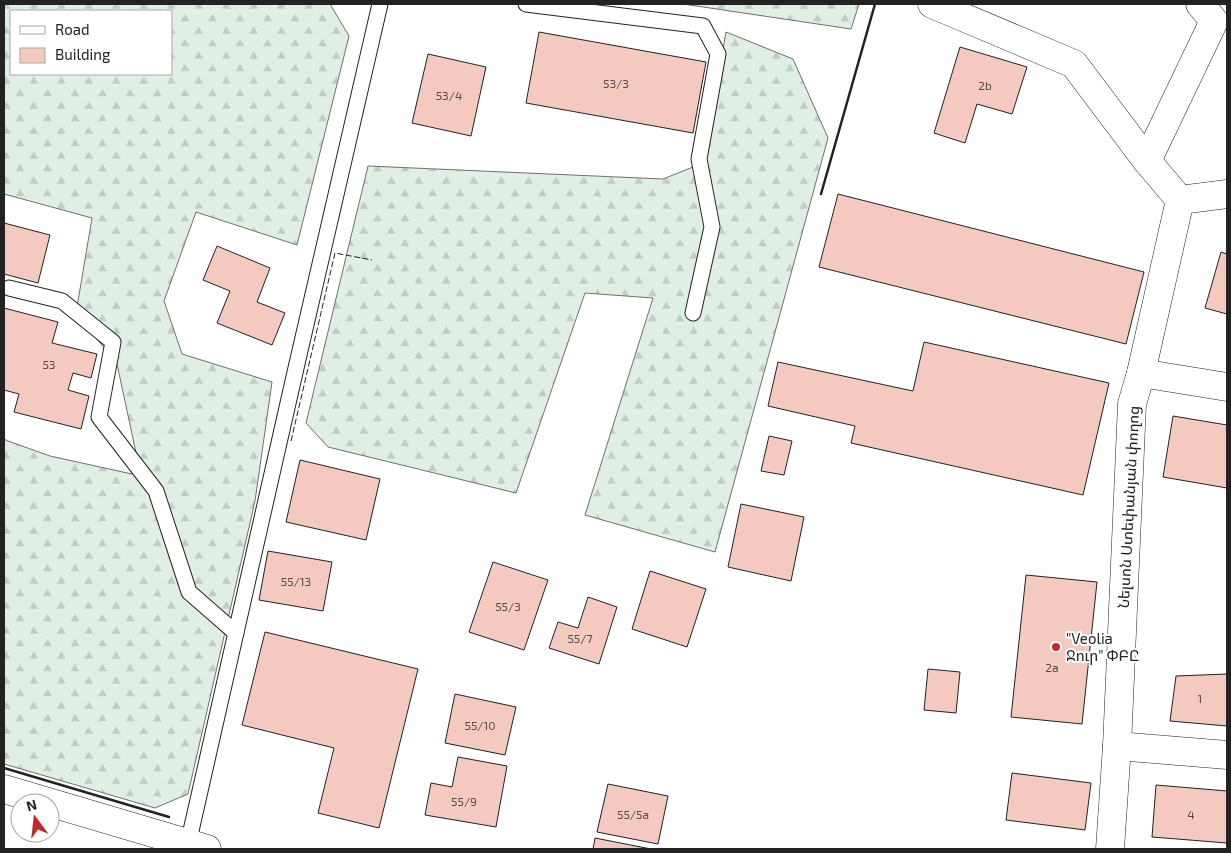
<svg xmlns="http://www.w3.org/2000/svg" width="1231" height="853" font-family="'Exo 2','Noto Sans Armenian',sans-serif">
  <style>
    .forest { fill: url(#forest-firs); stroke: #6f6f6f; fill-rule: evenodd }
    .building { fill: #f3c9c0; stroke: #222 }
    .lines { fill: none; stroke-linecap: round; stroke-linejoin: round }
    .service-casing { stroke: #222; stroke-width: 17 }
    .minor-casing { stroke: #222; stroke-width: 29 }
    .service { stroke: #fff; stroke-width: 15 }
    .minor { stroke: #fff; stroke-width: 28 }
    .fence { stroke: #222; stroke-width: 1; stroke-dasharray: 6 2.5; stroke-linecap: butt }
    .wall { stroke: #222; stroke-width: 2.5 }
    .poi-dot { fill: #c62828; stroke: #fff; stroke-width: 2 }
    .labels { text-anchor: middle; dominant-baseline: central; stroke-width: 4; stroke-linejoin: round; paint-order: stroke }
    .number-label { font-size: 12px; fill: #564c4a }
    .street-label { font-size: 15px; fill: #222; stroke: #fff }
    .poi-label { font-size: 15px; fill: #222; stroke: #fff; text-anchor: start }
  </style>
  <defs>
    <pattern id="forest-firs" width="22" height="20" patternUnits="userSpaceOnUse" patternTransform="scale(1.25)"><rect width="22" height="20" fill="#e0efe3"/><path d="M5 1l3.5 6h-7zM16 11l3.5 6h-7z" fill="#c0cdc2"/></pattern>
  </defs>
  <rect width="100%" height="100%" fill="#fff"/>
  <!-- forest -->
  <g class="forest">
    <path d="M 4,4 L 330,4 L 349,36 L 297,245 L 196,212 L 164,301 L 182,354 L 272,382 L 255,501 L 188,794 L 155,808 L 4,764 L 4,439 L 8,441 L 50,456 L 141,476 L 117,364 L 76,313 L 92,218 L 4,194 ZM 11,11 L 171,11 L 171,74 L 11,74 Z"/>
    <path d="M 683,4 L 859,4 L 851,29 Z"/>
    <path d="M 726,32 L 793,59 L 828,138 L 715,552 L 585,515 L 653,298 L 585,293 L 516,493 L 328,447 L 306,423 L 368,166 L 663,179 L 703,163 Z"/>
  </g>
  <!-- building -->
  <g class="building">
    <path d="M 539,32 L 706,62 L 693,133 L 526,103 Z"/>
    <path d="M 960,47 L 1027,67 L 1012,114 L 977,104 L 965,143 L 934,133 Z"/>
    <path d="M 428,54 L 486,67 L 471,136 L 412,123 Z"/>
    <path d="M 838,194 L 1144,272 L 1126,344 L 819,267 Z"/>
    <path d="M 4,223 L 50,235 L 38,283 L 4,274 Z"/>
    <path d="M 217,246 L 270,268 L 257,302 L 285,313 L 272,345 L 217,323 L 230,291 L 203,280 Z"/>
    <path d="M 1221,252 L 1227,254 L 1227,314 L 1205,308 Z"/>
    <path d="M 4,308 L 58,322 L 52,343 L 97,354 L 91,378 L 73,373 L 68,390 L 89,396 L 81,429 L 14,412 L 19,394 L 4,390 Z"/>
    <path d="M 924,342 L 1109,383 L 1083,495 L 851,443 L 855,426 L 768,406 L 778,362 L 913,391 Z"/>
    <path d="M 1173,416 L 1227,425 L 1227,488 L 1163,477 Z"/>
    <path d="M 769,436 L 792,441 L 784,475 L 761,471 Z"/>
    <path d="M 300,460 L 380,479 L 366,540 L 286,522 Z"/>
    <path d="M 741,504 L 804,517 L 791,581 L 728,567 Z"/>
    <path d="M 268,551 L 332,562 L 323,611 L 259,600 Z"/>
    <path d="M 493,562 L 548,580 L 524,650 L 469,632 Z"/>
    <path d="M 650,571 L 706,589 L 687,647 L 632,629 Z"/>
    <path d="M 1026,575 L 1097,582 L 1082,724 L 1011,717 Z"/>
    <path d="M 588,597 L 617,607 L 599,664 L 549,648 L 558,622 L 578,628 Z"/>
    <path d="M 265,632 L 418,669 L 379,828 L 318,813 L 334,748 L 242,725 Z"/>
    <path d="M 928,669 L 960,672 L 956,713 L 924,710 Z"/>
    <path d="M 1227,674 L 1227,726 L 1170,721 L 1176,676 Z"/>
    <path d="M 455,694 L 516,707 L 505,755 L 445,743 Z"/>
    <path d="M 458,757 L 507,766 L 496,827 L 425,815 L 431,783 L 452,787 Z"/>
    <path d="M 1012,773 L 1091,783 L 1085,830 L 1006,820 Z"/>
    <path d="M 608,784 L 668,796 L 658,844 L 597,832 Z"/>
    <path d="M 1156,785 L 1227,791 L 1227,843 L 1152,837 Z"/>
    <path d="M 595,838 L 651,849 L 593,849 Z"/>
  </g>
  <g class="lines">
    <!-- service casing -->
    <g class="service-casing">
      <g id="service">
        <path d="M 526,4 L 703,26 L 718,54 L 699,159 L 712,227 L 693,313"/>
        <path d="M 9,288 L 62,301 L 113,342 L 99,417 L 156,491 L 189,592 L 236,633"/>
        <path d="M 188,844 L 296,368 L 380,4"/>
      </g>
    </g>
    <!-- minor casing -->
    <g class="minor-casing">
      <g id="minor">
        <path d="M 932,4 L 1074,64 L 1147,161 L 1180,200 L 1227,194"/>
        <path d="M 1147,161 L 1214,21 L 1200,4"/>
        <path d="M 1141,373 L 1227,387"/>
        <path d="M 1117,746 L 1227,755"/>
        <path d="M 4,789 L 207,849"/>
        <path d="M 1110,849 L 1117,746 L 1132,404 L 1141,373 L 1180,200"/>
      </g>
    </g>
    <!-- service -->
    <use href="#service" class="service"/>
    <!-- minor -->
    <use href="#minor" class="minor"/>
    <!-- fence -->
    <path class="fence" d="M 291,441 L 335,253 L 372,260"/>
    <!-- wall -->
    <g class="wall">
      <path d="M 821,194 L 875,4"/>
      <path d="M 4,768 L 169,817"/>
    </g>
  </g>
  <!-- markers -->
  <circle class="poi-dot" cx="1056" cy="647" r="5"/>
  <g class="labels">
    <!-- number labels -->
    <g class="number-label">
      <text x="616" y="83">53/3</text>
      <text x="985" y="85">2b</text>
      <text x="449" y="95">53/4</text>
      <text x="49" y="364">53</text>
      <text x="296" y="581">55/13</text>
      <text x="508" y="606">55/3</text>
      <text x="580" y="638">55/7</text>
      <text x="1052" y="667">2a</text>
      <text x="1200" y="698">1</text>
      <text x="480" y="725">55/10</text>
      <text x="464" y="801">55/9</text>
      <text x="633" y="814">55/5a</text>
      <text x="1191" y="814">4</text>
    </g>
    <!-- street labels -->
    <g class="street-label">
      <text transform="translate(1128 507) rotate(-87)">Նելսոն Ստեփանյան փողոց</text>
    </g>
    <!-- poi labels -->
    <g class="poi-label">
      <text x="1066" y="638">"Veolia<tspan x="1066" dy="17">Ջուր" ՓԲԸ</tspan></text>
    </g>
  </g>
  <!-- border -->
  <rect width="1231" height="853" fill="none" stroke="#222222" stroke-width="10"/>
  <!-- legend -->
  <rect x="10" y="10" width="162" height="65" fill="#ffffff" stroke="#a7a7a7"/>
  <rect x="20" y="26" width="25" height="8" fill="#ffffff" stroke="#a7a7a7"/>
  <text x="55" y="35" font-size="15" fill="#222222">Road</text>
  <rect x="20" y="48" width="25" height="15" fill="#f3c9c0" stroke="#a7a7a7"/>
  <text x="55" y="60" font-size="15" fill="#222222">Building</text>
  <!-- north arrow -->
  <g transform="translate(35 818) rotate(345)"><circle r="24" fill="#ffffff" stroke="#a7a7a7"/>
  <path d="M0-4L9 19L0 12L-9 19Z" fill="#c62828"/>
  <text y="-8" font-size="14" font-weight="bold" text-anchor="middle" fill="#222222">N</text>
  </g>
</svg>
